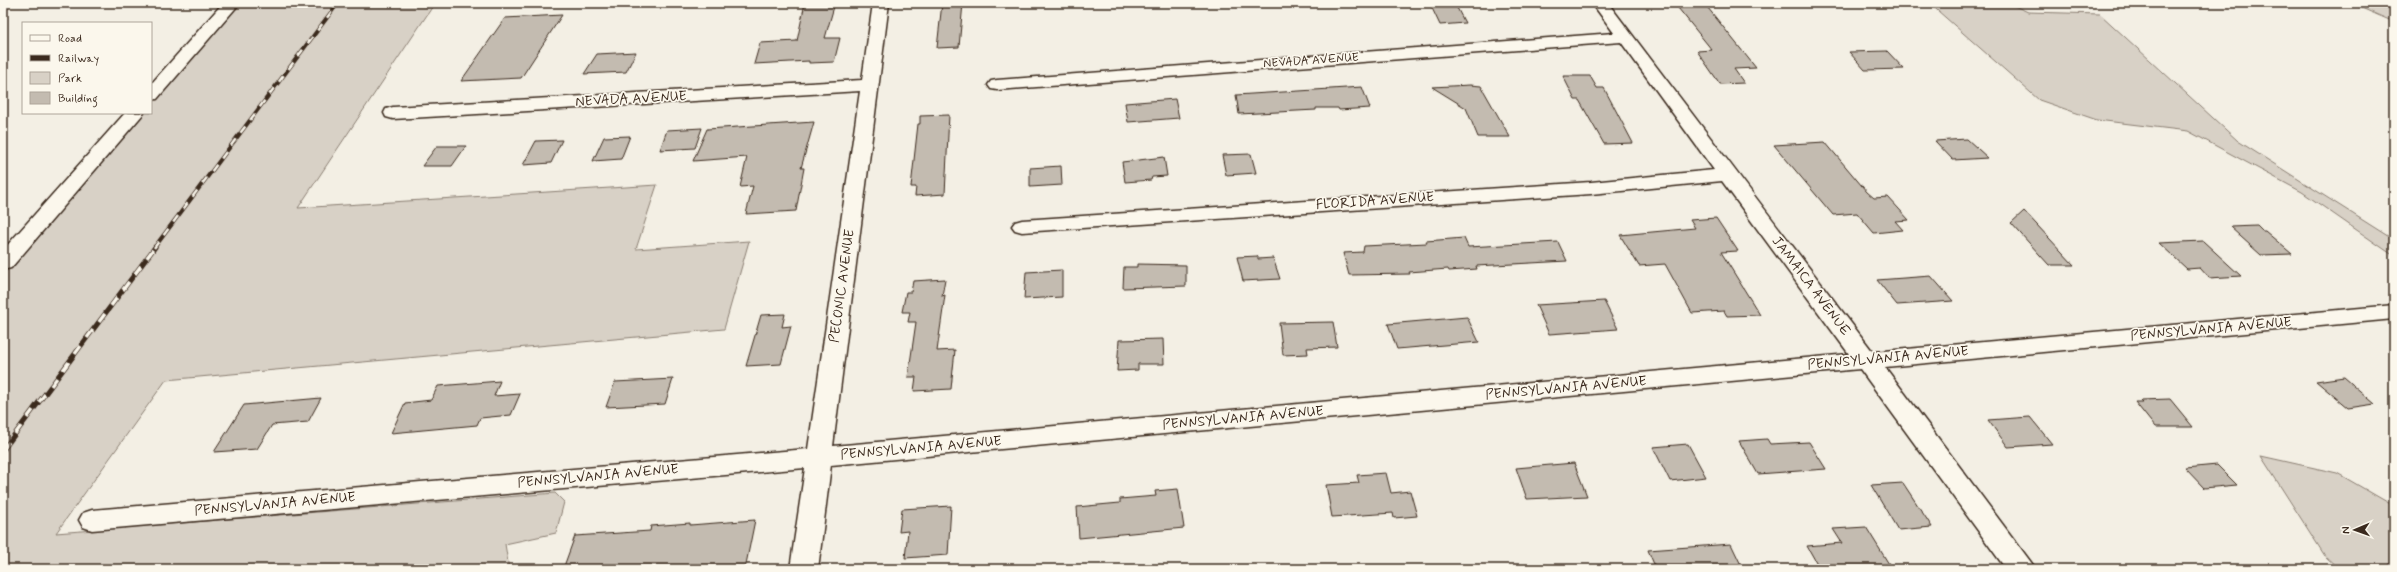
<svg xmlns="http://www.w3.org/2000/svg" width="2397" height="572" font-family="Mynerve,sans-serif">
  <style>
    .green { fill: #d8d1c6; stroke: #8a7e72 }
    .building { fill: #c3bbb0; stroke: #3b2a1e }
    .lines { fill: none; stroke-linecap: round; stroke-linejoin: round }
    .minor-casing { stroke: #3b2a1e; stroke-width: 3 }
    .tertiary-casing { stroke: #3b2a1e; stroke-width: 3 }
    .minor { fill: #fbf7ec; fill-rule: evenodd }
    .tertiary { fill: #fbf7ec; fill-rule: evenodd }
    .rail-far1-casing { stroke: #3b2a1e; stroke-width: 4 }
    .rail-casing { stroke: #3b2a1e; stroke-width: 5 }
    .rail-far1 { stroke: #fbf7ec; stroke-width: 2.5; stroke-dasharray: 8; stroke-linecap: butt }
    .rail { stroke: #fbf7ec; stroke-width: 3.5; stroke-dasharray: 10; stroke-linecap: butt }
    .labels { text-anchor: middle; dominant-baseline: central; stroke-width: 3.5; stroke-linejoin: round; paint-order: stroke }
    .far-street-label { font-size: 12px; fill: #3b2a1e; stroke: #fbf7ec }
    .street-label { font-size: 14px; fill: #3b2a1e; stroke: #fbf7ec }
  </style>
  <rect width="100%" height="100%" fill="#f3efe4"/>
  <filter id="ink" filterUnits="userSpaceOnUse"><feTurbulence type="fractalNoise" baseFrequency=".025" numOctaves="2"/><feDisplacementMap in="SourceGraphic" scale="8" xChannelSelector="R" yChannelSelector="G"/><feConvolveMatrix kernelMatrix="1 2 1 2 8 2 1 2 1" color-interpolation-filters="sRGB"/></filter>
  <g filter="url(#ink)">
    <!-- green -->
    <g class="green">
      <path d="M 232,3 L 435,3 L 298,208 L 657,185 L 636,249 L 749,241 L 724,329 L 166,380 L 56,533 L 555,493 L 564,502 L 556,533 L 505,544 L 509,569 L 3,569 L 3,263 L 135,113 L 151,113 L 151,95 Z"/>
      <path d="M 1929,3 L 2008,3 L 2028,12 L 2100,14 L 2238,141 L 2394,240 L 2394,256 L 2302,192 L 2188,131 L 2097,120 L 2039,100 Z"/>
      <path d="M 2350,3 L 2394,3 L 2394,22 Z"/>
      <path d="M 2261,456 L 2337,473 L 2394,506 L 2394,569 L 2339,569 L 2325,556 Z"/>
    </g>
    <!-- building -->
    <g class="building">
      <path d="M 805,3 L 835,3 L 825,38 L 840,38 L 834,62 L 809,63 L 809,61 L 754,64 L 760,43 L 797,41 Z"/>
      <path d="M 942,3 L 963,3 L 959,47 L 937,48 Z"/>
      <path d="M 1674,3 L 1704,3 L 1756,68 L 1734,69 L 1744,83 L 1720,84 L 1697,51 L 1712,50 Z"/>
      <path d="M 1455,4 L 1465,23 L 1440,25 L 1431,6 Z"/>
      <path d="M 562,15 L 521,78 L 461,81 L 505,18 Z"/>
      <path d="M 1887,51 L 1904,69 L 1865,70 L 1849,52 Z"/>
      <path d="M 636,52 L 626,72 L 584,74 L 597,54 Z"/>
      <path d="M 1563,76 L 1590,76 L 1597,88 L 1604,88 L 1633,143 L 1604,144 L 1579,100 L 1575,100 Z"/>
      <path d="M 1470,85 L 1481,86 L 1510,137 L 1478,137 L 1466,108 L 1432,87 Z"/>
      <path d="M 1362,87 L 1370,108 L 1339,110 L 1338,108 L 1316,108 L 1316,110 L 1239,114 L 1236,95 Z"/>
      <path d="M 1175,99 L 1179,118 L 1128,122 L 1125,103 Z"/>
      <path d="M 949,115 L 945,194 L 915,196 L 916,187 L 911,187 L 918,124 L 920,124 L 920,116 Z"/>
      <path d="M 814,122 L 801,168 L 804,168 L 796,211 L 746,214 L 753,186 L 740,187 L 747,157 L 693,161 L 707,129 Z"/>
      <path d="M 702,128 L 695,148 L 660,150 L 667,130 Z"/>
      <path d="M 630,136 L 621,159 L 593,161 L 604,137 Z"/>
      <path d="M 1967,139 L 1988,158 L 1953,160 L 1935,141 Z"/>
      <path d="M 562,140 L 551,163 L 523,165 L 536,141 Z"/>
      <path d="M 1825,142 L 1867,192 L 1874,198 L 1888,197 L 1909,220 L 1895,221 L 1903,230 L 1874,233 L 1857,213 L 1833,215 L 1774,145 Z"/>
      <path d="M 437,146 L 466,146 L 452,166 L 422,166 Z"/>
      <path d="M 1251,154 L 1256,173 L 1226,175 L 1222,155 Z"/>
      <path d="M 1164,157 L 1167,176 L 1152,177 L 1151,180 L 1125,182 L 1122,162 Z"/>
      <path d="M 1061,166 L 1062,185 L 1030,187 L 1030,168 Z"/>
      <path d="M 2024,211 L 2074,265 L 2049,265 L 2011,223 Z"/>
      <path d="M 1716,218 L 1738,251 L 1721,252 L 1760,315 L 1727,316 L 1724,311 L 1692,313 L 1665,264 L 1639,266 L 1620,235 L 1695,228 L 1690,220 Z"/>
      <path d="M 2257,226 L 2262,231 L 2265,231 L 2292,254 L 2261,255 L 2230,227 Z"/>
      <path d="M 1464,238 L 1468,247 L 1558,242 L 1567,261 L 1476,266 L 1477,269 L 1449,271 L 1448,269 L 1409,272 L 1410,274 L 1349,275 L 1343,253 L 1363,252 L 1364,246 L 1427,243 L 1426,241 Z"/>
      <path d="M 2203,241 L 2241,276 L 2209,278 L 2200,268 L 2187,269 L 2159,243 Z"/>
      <path d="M 1258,256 L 1258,259 L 1273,258 L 1280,279 L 1243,281 L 1237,257 Z"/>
      <path d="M 1137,264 L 1186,265 L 1186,286 L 1123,288 L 1124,267 L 1137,267 Z"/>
      <path d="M 1062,270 L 1062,297 L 1024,299 L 1026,272 Z"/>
      <path d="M 1931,276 L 1953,301 L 1897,305 L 1877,280 Z"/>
      <path d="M 945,279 L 942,296 L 945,295 L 937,351 L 955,350 L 951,389 L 914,391 L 916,377 L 908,377 L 916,322 L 908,322 L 910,312 L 902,312 L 906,292 L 911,292 L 913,281 Z"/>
      <path d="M 1604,301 L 1618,329 L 1549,334 L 1536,305 Z"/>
      <path d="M 785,314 L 782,327 L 791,326 L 781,364 L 746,366 L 761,315 Z"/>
      <path d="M 1467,317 L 1479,342 L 1397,349 L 1388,324 Z"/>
      <path d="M 1333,322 L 1337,347 L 1307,348 L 1308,354 L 1283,355 L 1279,323 Z"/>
      <path d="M 1163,339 L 1164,364 L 1138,364 L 1138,370 L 1117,371 L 1119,340 Z"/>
      <path d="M 2344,377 L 2368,398 L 2375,404 L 2348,408 L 2316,381 Z"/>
      <path d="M 673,379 L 665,404 L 606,407 L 615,382 Z"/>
      <path d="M 500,381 L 494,396 L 520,394 L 511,415 L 480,418 L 477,425 L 391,433 L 405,403 L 431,400 L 438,386 Z"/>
      <path d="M 321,398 L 308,422 L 272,425 L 257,449 L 214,452 L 244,405 Z"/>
      <path d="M 2170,399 L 2193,427 L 2155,427 L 2135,402 L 2143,402 L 2141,400 Z"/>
      <path d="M 2030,417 L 2052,444 L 2008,447 L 1988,420 Z"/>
      <path d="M 1767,439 L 1770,444 L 1809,442 L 1826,469 L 1758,474 L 1739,441 Z"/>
      <path d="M 1688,444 L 1706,477 L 1670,481 L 1653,447 Z"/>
      <path d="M 1574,463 L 1587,496 L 1527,499 L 1516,468 Z"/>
      <path d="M 2217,465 L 2237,485 L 2204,488 L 2185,468 Z"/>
      <path d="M 1386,473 L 1391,493 L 1410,491 L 1417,516 L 1394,518 L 1393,513 L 1332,517 L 1326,485 L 1359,483 L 1357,475 Z"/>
      <path d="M 1903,483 L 1932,527 L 1898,530 L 1871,485 Z"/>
      <path d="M 1178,489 L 1184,528 L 1079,538 L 1077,507 L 1120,503 L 1120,499 L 1156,496 L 1155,491 Z"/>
      <path d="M 951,506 L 948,555 L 905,558 L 908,531 L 899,532 L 902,509 Z"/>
      <path d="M 755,520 L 745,569 L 563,569 L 575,536 L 650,531 L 651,526 L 690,523 L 690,525 Z"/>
      <path d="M 1866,527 L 1892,569 L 1820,569 L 1807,546 L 1842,543 L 1833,529 Z"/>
      <path d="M 1731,544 L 1743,569 L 1656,569 L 1648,550 Z"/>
    </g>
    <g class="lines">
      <!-- minor casing -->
      <g class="minor-casing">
        <path id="minor" d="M 873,3 L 889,3 L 833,446 L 1849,354 L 1722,181 L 1591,194 L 1022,232 L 1015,230 L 1012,226 L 1015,222 L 1022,220 L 1591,182 L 1714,170 L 1621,42 L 997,90 L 991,89 L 988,85 L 991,81 L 997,80 L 1614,33 L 1592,3 L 1608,3 L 1873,352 L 2394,305 L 2394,319 L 1885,367 L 2036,569 L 2006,569 L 1860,369 L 831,465 L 818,569 L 790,569 L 805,468 L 92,530 L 83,527 L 79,520 L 83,513 L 92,510 L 808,449 L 860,91 L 393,119 L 386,117 L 384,113 L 386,109 L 393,107 L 862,80 Z"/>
      </g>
      <!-- tertiary casing -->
      <g class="tertiary-casing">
        <g id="tertiary">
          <path d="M 223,3 L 240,3 L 157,99 L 151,100 L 151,84 Z"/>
          <path d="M 125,113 L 144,113 L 11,268 L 3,270 L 3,250 Z"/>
        </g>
      </g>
      <!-- minor -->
      <use href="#minor" class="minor"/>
      <!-- tertiary -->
      <use href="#tertiary" class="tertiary"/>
      <!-- rail-far1 casing -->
      <g class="rail-far1-casing">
        <path id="rail-far1" d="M 154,248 L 338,3"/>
      </g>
      <!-- rail casing -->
      <g class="rail-casing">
        <path id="rail" d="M 3,450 L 155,247"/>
      </g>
      <!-- rail-far1 -->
      <use href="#rail-far1" class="rail-far1"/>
      <!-- rail -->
      <use href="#rail" class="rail"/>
    </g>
  </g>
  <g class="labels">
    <!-- far-street labels -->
    <g class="far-street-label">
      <text transform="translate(1311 61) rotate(-4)">NEVADA AVENUE</text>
    </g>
    <!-- street labels -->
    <g class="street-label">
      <text transform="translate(631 99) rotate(-3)">NEVADA AVENUE</text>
      <text transform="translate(1375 201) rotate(-4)">FLORIDA AVENUE</text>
      <text transform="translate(842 286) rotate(-82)">PECONIC AVENUE</text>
      <text transform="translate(1811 286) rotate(53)">JAMAICA AVENUE</text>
      <text transform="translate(2211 329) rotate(-5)">PENNSYLVANIA AVENUE</text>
      <text transform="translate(1888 358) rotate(-5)">PENNSYLVANIA AVENUE</text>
      <text transform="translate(1566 388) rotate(-5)">PENNSYLVANIA AVENUE</text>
      <text transform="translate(1243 418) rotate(-5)">PENNSYLVANIA AVENUE</text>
      <text transform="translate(921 448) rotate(-5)">PENNSYLVANIA AVENUE</text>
      <text transform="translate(598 476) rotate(-5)">PENNSYLVANIA AVENUE</text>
      <text transform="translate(275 504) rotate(-5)">PENNSYLVANIA AVENUE</text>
    </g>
  </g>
  <!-- margin -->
  <rect width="2397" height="572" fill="none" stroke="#fbf7ec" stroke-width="16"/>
  <rect x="8" y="8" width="2381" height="556" fill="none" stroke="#3b2a1e" stroke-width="1.5" filter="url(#ink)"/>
  <!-- legend -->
  <rect x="22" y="22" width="130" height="92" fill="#fbf7ec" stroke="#aea59a"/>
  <rect x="30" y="35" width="20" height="6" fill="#fbf7ec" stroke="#aea59a"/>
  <text x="58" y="42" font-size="12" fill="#3b2a1e">Road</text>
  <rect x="30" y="55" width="20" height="6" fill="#3b2a1e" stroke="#aea59a"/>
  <text x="58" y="62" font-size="12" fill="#3b2a1e">Railway</text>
  <rect x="30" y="72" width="20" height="12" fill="#d8d1c6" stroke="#aea59a"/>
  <text x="58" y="82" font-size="12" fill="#3b2a1e">Park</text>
  <rect x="30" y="92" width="20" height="12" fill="#c3bbb0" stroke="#aea59a"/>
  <text x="58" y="102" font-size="12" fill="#3b2a1e">Building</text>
  <!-- north arrow -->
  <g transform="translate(2355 530) rotate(268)" stroke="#fbf7ec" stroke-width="3" paint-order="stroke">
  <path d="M0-3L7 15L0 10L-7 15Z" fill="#3b2a1e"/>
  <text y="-6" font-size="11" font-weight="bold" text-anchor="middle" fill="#3b2a1e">N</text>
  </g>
</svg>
